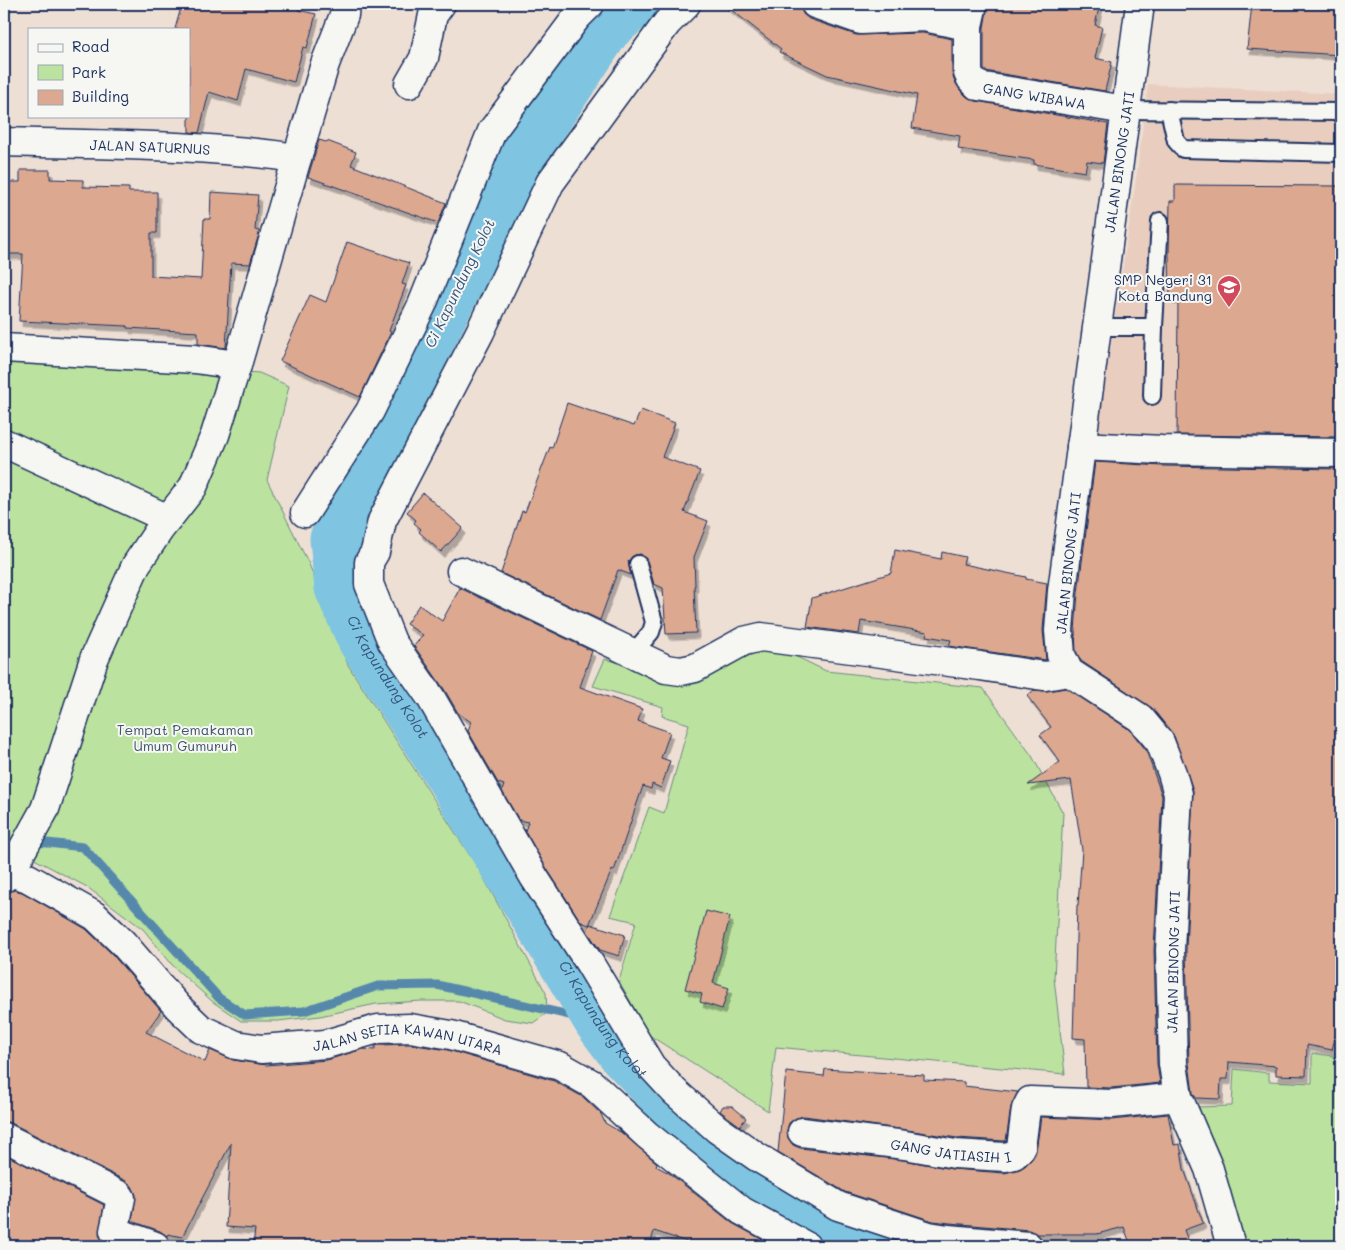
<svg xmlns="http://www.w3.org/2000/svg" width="1345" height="1250" font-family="Mali,sans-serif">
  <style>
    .built { fill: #e9cec0 }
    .green { fill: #bbe39f; stroke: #6b897e }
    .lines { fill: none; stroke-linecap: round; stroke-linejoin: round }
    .stream { stroke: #5788ac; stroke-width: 9 }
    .river { stroke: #7fc4e0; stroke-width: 51 }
    .building { fill: #dca890; stroke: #1b2f5e; filter: url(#shadow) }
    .lane-casing { stroke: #1b2f5e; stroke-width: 20 }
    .street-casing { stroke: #1b2f5e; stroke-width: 31 }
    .lane { stroke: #f6f6f2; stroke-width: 16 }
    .street { stroke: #f6f6f2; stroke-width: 28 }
    .labels { text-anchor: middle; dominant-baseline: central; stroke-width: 4; stroke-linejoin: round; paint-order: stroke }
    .street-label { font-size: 14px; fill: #1b2f5e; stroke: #f6f6f2 }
    .poi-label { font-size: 14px; fill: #1b2f5e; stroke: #f6f6f2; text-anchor: end }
    .park-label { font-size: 14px; fill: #3b536b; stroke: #f6f6f2 }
    .water-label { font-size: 15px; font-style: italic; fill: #34547e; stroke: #f6f6f2 }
  </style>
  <defs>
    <filter id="shadow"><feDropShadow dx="3" dy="5.5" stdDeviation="0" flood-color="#0004"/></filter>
  </defs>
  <rect width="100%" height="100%" fill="#eedfd5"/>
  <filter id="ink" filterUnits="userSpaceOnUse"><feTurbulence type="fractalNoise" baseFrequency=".02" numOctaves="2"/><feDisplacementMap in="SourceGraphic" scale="10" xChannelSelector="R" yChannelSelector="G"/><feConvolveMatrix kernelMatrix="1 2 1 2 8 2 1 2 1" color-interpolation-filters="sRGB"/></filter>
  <g filter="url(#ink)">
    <!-- built -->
    <path class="built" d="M 1148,84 L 1341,94 L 1341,451 L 1096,443 L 1137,172 Z"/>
    <!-- green -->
    <g class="green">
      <path d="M 4,355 L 259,373 L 289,386 L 267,480 L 309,564 L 348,665 L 481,873 L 546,993 L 547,1013 L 533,1023 L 505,1019 L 459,1001 L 421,1001 L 376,1004 L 320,1016 L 278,1021 L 241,1021 L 213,1002 L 174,967 L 143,929 L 87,887 L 4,843 L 4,766 L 7,758 L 4,756 Z"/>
      <path d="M 774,646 L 826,671 L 983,688 L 1032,756 L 1063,813 L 1054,978 L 1065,1074 L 776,1047 L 768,1111 L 649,1035 L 619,981 L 636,922 L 610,916 L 649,807 L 664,813 L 689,724 L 662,716 L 663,707 L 593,686 L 605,659 L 686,680 Z"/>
      <path d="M 1341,1049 L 1341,1246 L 1237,1246 L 1194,1107 L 1232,1106 L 1234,1069 L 1269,1073 L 1269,1081 L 1312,1083 L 1312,1053 L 1339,1057 Z"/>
    </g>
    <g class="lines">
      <!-- stream -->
      <path class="stream" d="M 30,841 L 83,847 L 219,998 L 245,1015 L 304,1011 L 378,986 L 437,985 L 600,1022"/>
      <!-- river -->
      <path class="river" id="s1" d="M 633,4 L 606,28 L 519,159 L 373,454 L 335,539 L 340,588 L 363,640 L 456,784 L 600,1022 L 624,1054 L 697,1130 L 799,1222 L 873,1246"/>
    </g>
    <!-- building -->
    <g class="building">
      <path d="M 182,4 L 300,4 L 298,10 L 316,14 L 307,48 L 303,47 L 294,82 L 246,69 L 238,101 L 209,92 L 199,133 L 189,132 L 189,29 L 175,29 Z"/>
      <path d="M 724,4 L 800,4 L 803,14 L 809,19 L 856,35 L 923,33 L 952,39 L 952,73 L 954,80 L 960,90 L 967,97 L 976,101 L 1108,124 L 1103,163 L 1087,161 L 1085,172 L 1034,164 L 1034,160 L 958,149 L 960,136 L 912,128 L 917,95 L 827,75 L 779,52 L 781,49 Z"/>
      <path d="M 988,4 L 1100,4 L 1095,25 L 1102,27 L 1095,58 L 1112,62 L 1105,91 L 985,71 L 984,69 L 984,28 Z"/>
      <path d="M 1252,4 L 1341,4 L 1341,55 L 1247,49 Z"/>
      <path d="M 319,140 L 326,142 L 327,141 L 356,152 L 351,165 L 446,203 L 438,223 L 308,177 Z"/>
      <path d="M 20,170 L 50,170 L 50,179 L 83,180 L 83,187 L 129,188 L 129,192 L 157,192 L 157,233 L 151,233 L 151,276 L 201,279 L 204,219 L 210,219 L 211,192 L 258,195 L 255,230 L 259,231 L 259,234 L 250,264 L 231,263 L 226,348 L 198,344 L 198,332 L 127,328 L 127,326 L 19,321 L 23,254 L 4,254 L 4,182 L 20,182 Z"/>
      <path d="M 1175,185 L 1341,186 L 1341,437 L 1177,435 L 1178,299 L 1170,299 L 1169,254 L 1170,201 L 1175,201 Z"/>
      <path d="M 347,242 L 409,263 L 402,284 L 406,285 L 389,331 L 391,332 L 360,397 L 280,361 L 310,295 L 326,302 Z"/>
      <path d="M 567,403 L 634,426 L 641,410 L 675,423 L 662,457 L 700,471 L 684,512 L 708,521 L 694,557 L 695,586 L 694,586 L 696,633 L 666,634 L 663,588 L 654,584 L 647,561 L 641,554 L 635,555 L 628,561 L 631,575 L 618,570 L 600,620 L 501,573 L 522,511 L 525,512 L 550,447 L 552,448 Z"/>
      <path d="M 1095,462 L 1162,466 L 1341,469 L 1341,1013 L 1332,1050 L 1307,1045 L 1306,1076 L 1276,1075 L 1276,1066 L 1229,1062 L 1228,1079 L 1221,1079 L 1220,1099 L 1196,1098 L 1193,1093 L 1189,1063 L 1186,950 L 1193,790 L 1174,736 L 1152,708 L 1081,661 L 1076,651 L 1075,631 L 1078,593 Z"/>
      <path d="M 423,493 L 463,528 L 441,552 L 419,532 L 421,529 L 414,523 L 416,520 L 407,512 Z"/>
      <path d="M 895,550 L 941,559 L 942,552 L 965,557 L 963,564 L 1026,577 L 1026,579 L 1047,583 L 1043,630 L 1046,660 L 949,646 L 951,640 L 926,636 L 927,632 L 861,621 L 859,634 L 807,627 L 812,598 L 891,573 Z"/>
      <path d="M 460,588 L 592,651 L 580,687 L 642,709 L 638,721 L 670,732 L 661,758 L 670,761 L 661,788 L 652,784 L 651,789 L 643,786 L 614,871 L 612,870 L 589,925 L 581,922 L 547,869 L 525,831 L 528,822 L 519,820 L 502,791 L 504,785 L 498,783 L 468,731 L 471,722 L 458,713 L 444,689 L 414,646 L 423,635 L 406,624 L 419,605 L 442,621 Z"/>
      <path d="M 1066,688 L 1130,730 L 1146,750 L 1162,796 L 1154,950 L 1157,1064 L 1160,1083 L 1111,1088 L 1086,1087 L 1085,1039 L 1073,1038 L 1077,905 L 1078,905 L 1082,850 L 1071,780 L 1028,785 L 1060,762 L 1040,735 L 1051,727 L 1027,696 L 1034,690 L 1047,691 Z"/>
      <path d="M 14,890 L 22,892 L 86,929 L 112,954 L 161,1011 L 146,1032 L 205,1062 L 210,1050 L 233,1060 L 267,1065 L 327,1060 L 363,1049 L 375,1050 L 375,1046 L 380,1045 L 409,1044 L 448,1050 L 554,1081 L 583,1097 L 601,1114 L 605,1123 L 622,1133 L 657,1163 L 656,1166 L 669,1173 L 732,1223 L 774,1246 L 699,1246 L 654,1231 L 650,1246 L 253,1246 L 255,1229 L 226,1227 L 231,1143 L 182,1237 L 168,1234 L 167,1236 L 160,1231 L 132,1221 L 136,1195 L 132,1186 L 126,1181 L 11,1123 L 4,1121 L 4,895 Z"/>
      <path d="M 706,911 L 730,917 L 713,983 L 729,988 L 722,1009 L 700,1002 L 702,994 L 685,989 Z"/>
      <path d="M 590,924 L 625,935 L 619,956 L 600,950 L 587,931 Z"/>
      <path d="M 825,1069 L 924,1075 L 924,1080 L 964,1082 L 964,1086 L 1018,1092 L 1011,1107 L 1006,1141 L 1004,1141 L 957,1138 L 907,1130 L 804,1116 L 796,1118 L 789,1123 L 787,1130 L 788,1138 L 793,1145 L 800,1148 L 903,1160 L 952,1169 L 1004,1173 L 1017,1170 L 1025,1166 L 1032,1159 L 1036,1151 L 1041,1117 L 1112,1120 L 1168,1114 L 1174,1145 L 1180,1144 L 1184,1169 L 1203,1223 L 1184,1230 L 1190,1246 L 1131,1246 L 1124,1227 L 1097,1234 L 1037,1234 L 1029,1230 L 950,1223 L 933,1221 L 845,1192 L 778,1152 L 786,1072 L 824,1076 Z"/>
      <path d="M 723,1106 L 732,1106 L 746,1118 L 740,1126 L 720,1111 Z"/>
      <path d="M 4,1154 L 104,1205 L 99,1235 L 103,1242 L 110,1246 L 4,1246 Z"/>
    </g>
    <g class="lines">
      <!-- lane casing -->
      <g class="lane-casing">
        <g id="lane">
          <path d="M 1126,110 L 1341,112"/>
          <path d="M 1169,110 L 1176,141 L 1183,149 L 1341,153"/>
          <path d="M 1097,327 L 1154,327 L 1160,221"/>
          <path d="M 1152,396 L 1154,327"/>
          <path d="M 625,650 L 640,645 L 651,632 L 654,622 L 638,564"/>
        </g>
      </g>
      <!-- street casing -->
      <g class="street-casing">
        <g id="street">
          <path d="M 686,4 L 667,23 L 550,183 L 480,332 L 382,521 L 375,552 L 369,562 L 369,584 L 392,642 L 431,698 L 534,877 L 590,964 L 651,1066 L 674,1091 L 717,1129 L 757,1157 L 838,1206 L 929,1236 L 948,1239 L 1028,1246"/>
          <path d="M 815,4 L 861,20 L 924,17 L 968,26 L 973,4"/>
          <path d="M 1140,4 L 1062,591 L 1059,631 L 1061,655 L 1069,672 L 1140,718 L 1160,742 L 1172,773 L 1178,794 L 1170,950 L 1173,1064 L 1178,1097 L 1209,1169 L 1231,1246"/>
          <path id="s2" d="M 968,26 L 968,73 L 971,79 L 978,86 L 1126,110"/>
          <path d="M 409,84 L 424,58 L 433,15 L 441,4"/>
          <path id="s3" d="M 4,142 C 101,145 200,144 297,158"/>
          <path d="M 4,348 L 195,359 L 237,365"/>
          <path d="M 4,443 L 168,519"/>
          <path d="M 1081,446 L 1162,450 L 1341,453"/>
          <path d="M 305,513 L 370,411 L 422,305 L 492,131 L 577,17 L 590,4"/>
          <path d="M 461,571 L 666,669 L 681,671 L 695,668 L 744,641 L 761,637 L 980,666 L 1037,675 L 1045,676 L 1069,672"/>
          <path id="s4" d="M 10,872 L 28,878 L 95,916 L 123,943 L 178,1007 L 201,1029 L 236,1045 L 261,1049 L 326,1044 L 378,1029 L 410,1028 L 451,1035 L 560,1066 L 592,1084 L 647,1135 L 742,1211 L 806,1246"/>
          <path d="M 4,878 L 10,872 L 45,809 L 94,659 L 136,565 L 160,529 L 193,487 L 215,435 L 237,365 L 297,158 L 325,64 L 344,15 L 345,4"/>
          <path id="s5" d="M 802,1132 L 905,1145 L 955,1154 L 1005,1157 L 1014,1155 L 1021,1148 L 1026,1109 L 1030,1101 L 1112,1104 L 1178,1097"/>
          <path d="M 4,1137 L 119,1195 L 121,1198 L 114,1231 L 155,1246"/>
        </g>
      </g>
      <!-- lane -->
      <use href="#lane" class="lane"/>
      <!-- street -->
      <use href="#street" class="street"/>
    </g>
  </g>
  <!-- icons -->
  <defs>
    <g id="school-pin" transform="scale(1.25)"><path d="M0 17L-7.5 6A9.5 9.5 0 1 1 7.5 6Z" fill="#d1495b" stroke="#f6f6f2"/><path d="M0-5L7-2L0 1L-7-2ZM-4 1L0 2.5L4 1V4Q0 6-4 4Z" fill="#fff"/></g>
  </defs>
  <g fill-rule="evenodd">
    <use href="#school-pin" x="1229" y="287"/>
  </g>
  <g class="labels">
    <!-- street labels -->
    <g class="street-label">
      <text stroke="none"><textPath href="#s2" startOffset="121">GANG WIBAWA</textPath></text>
      <text stroke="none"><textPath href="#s3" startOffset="146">JALAN SATURNUS</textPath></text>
      <text transform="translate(1119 162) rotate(-82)">JALAN BINONG JATI</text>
      <text transform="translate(1068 563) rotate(-84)">JALAN BINONG JATI</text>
      <text transform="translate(1173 962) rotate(-89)">JALAN BINONG JATI</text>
      <text stroke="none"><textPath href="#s4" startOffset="464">JALAN SETIA KAWAN UTARA</textPath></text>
      <text stroke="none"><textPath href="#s5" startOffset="150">GANG JATIASIH I</textPath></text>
    </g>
    <!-- poi labels -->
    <g class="poi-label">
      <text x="1212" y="279">SMP Negeri 31<tspan x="1212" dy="16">Kota Bandung</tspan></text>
    </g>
    <!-- park labels -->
    <g class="park-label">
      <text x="185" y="729">Tempat Pemakaman<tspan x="185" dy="16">Umum Gumuruh</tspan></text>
    </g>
    <!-- water labels -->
    <g class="water-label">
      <text transform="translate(459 283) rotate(-64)">Ci Kapundung Kolot</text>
      <text stroke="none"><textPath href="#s1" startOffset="766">Ci Kapundung Kolot</textPath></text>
      <text stroke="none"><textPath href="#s1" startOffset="1171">Ci Kapundung Kolot</textPath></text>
    </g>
  </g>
  <!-- margin -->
  <rect width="1345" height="1250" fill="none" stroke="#f6f6f2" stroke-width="20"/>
  <rect x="10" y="10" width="1325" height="1230" fill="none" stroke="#1b2f5e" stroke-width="2" filter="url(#ink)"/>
  <!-- legend -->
  <rect x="28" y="28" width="162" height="90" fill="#f6f6f2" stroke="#9ea6b7"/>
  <rect x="38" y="44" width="25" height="8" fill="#f6f6f2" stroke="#9ea6b7"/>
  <text x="72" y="52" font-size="15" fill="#1b2f5e">Road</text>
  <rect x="38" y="65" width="25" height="15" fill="#bbe39f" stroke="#9ea6b7"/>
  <text x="72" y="78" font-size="15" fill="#1b2f5e">Park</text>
  <rect x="38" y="90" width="25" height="15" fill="#dca890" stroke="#9ea6b7"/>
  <text x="72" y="102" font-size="15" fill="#1b2f5e">Building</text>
</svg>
